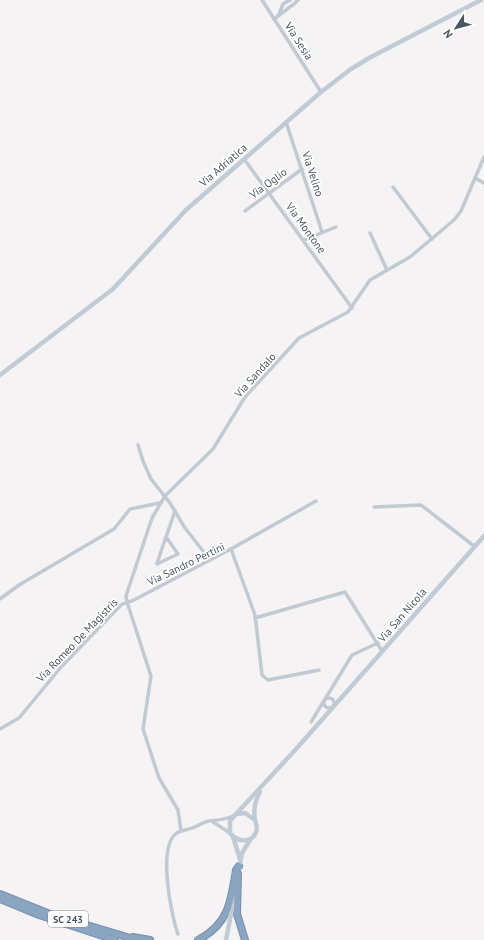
<svg xmlns="http://www.w3.org/2000/svg" width="484" height="940" font-family="'PT Sans',sans-serif">
  <style>
    .lines { fill: none; stroke-linecap: round; stroke-linejoin: round }
    .highway-casing { stroke: #7690ad; stroke-width: 8 }
    .street { stroke: #c1cad2; stroke-width: 3.5 }
    .secondary { stroke: #c1cbd6; stroke-width: 4.5 }
    .highway { stroke: #8ba5c1; stroke-width: 6 }
    .labels { text-anchor: middle; dominant-baseline: central; stroke-width: 3.5; stroke-linejoin: round; paint-order: stroke }
    .shield { fill: #fff; stroke: #808990; stroke-width: 1 }
    .shield-label { font-size: 10px; font-weight: bold; fill: #4a5661 }
    .street-label { font-size: 11px; fill: #4a5661; stroke: #fff }
  </style>
  <rect width="100%" height="100%" fill="#f5f3f3"/>
  <g class="lines">
    <!-- highway casing -->
    <g class="highway-casing">
      <g id="highway">
        <path d="M 238,874 L 237,914 L 245,940"/>
        <path d="M 0,894 L 50,914 L 137,940"/>
        <path d="M 0,899 L 39,915 L 115,940"/>
        <path d="M 133,937 L 150,940"/>
        <path d="M 198,940 C 229,924 231,901 236,870 L 239,866"/>
      </g>
    </g>
    <!-- street -->
    <g class="street">
      <path d="M 262,0 L 321,92"/>
      <path d="M 279,14 L 283,4 L 290,0"/>
      <path d="M 274,19 L 294,4 L 298,0"/>
      <path d="M 286,122 L 322,232"/>
      <path d="M 244,159 L 352,308"/>
      <path d="M 475,178 L 484,183"/>
      <path d="M 393,187 L 432,239"/>
      <path d="M 245,211 L 302,169"/>
      <path d="M 370,233 L 387,270"/>
      <path d="M 304,240 L 336,227"/>
      <path d="M 138,445 L 143,461 L 151,479 L 170,503 L 185,528 L 210,560"/>
      <path d="M 374,507 L 421,505 L 474,546"/>
      <path d="M 166,537 L 178,554 L 157,564 L 157,563 L 175,511"/>
      <path d="M 231,549 L 316,501"/>
      <path d="M 0,599 L 19,585 L 114,529 L 130,509 L 160,503"/>
      <path d="M 255,618 L 345,592 L 382,651"/>
      <circle cx="329" cy="703" r="5"/>
      <path d="M 311,722 L 352,655 L 378,643"/>
      <path d="M 0,729 L 19,718 L 62,666 L 121,605 L 127,602 L 126,596 L 152,518 L 165,496 L 213,449 L 245,397 L 299,338 L 348,312 L 370,280 L 410,257 L 454,220 L 461,211 L 484,157"/>
      <path d="M 213,822 L 230,833"/>
      <path d="M 181,831 L 178,810 L 159,778 L 143,729 L 151,676 L 127,602 L 132,601 L 231,549 L 255,615 L 262,675 L 268,680 L 319,670"/>
      <path d="M 178,934 C 171,915 157,845 177,833 C 181,830 187,830 192,828 C 198,826 203,822 209,821 C 218,820 224,820 233,816"/>
    </g>
    <!-- secondary -->
    <g class="secondary">
      <path d="M 0,375 L 113,289 L 186,210 L 321,92 L 351,69 L 369,58 L 481,0"/>
      <path d="M 236,814 L 297,748 L 484,536"/>
      <path d="M 255,820 L 245,813 L 236,814 L 230,821 L 230,833 C 237,842 252,844 256,832 C 258,828 256,824 255,820 C 253,810 255,801 260,792"/>
      <path d="M 233,837 L 240,859"/>
      <path d="M 239,868 L 242,853 L 250,840"/>
      <path d="M 226,940 L 235,893"/>
    </g>
    <!-- highway -->
    <use href="#highway" class="highway"/>
  </g>
  <g class="labels">
    <!-- shield labels -->
    <rect class="shield" x="48" y="911" width="40" height="16" rx="3"/>
    <g class="shield-label">
      <text x="68" y="919">SC 243</text>
    </g>
    <!-- street labels -->
    <g class="street-label">
      <text transform="translate(299 41) rotate(57)">Via Sesia</text>
      <text transform="translate(223 165) rotate(-41)">Via Adriatica</text>
      <text transform="translate(313 174) rotate(72)">Via Velino</text>
      <text transform="translate(268 183) rotate(-36)">Via Oglio</text>
      <text transform="translate(306 228) rotate(54)">Via Montone</text>
      <text transform="translate(255 375) rotate(-48)">Via Sandalo</text>
      <text transform="translate(186 564) rotate(-26)">Via Sandro Pertini</text>
      <text transform="translate(402 615) rotate(-49)">Via San Nicola</text>
      <text transform="translate(77 640) rotate(-46)">Via Romeo De Magistris</text>
    </g>
  </g>
  <!-- north arrow -->
  <g transform="translate(456 28) rotate(234)" stroke="#ffffff" stroke-width="3" paint-order="stroke">
  <path d="M0-3L7 15L0 10L-7 15Z" fill="#4a5661"/>
  <text y="-6" font-size="11" font-weight="bold" text-anchor="middle" fill="#4a5661">N</text>
  </g>
</svg>
